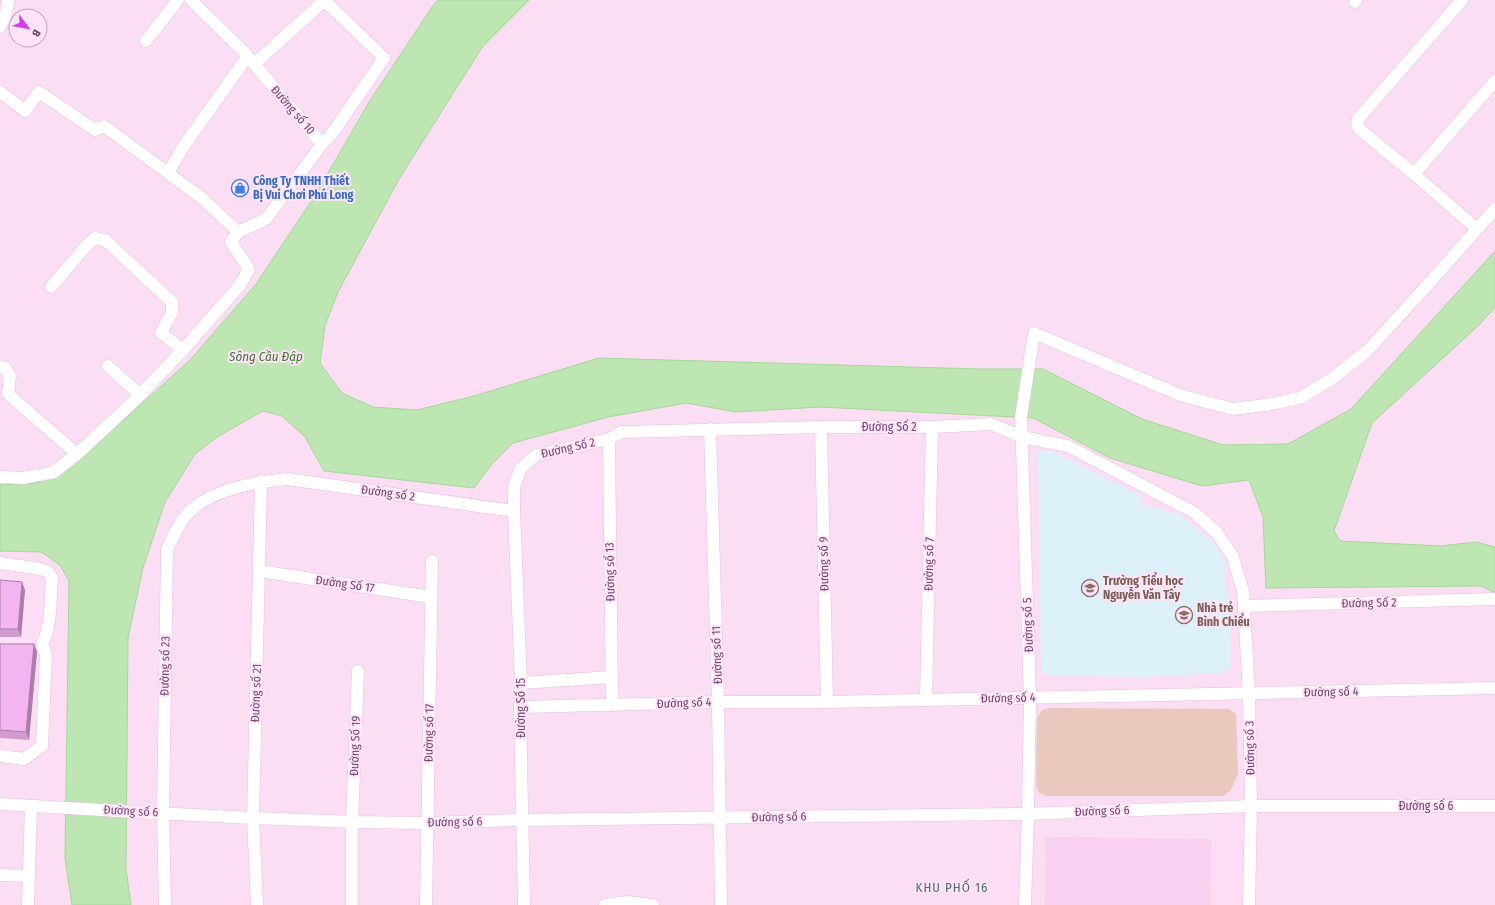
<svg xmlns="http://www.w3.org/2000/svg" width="1495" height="905" font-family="'Fira Sans Condensed',sans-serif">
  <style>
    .residential { fill: #f9d2f1 }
    .education { fill: #dbf0f8 }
    .green { fill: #e9c8bd }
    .water { fill: #bde6b3; stroke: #a5d799 }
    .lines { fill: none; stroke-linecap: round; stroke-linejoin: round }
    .minor-casing { stroke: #e5bfe0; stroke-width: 13 }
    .minor { stroke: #fff; stroke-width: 12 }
    .wall { fill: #d09cce }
    .shaded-wall { fill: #a97fa7 }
    .building { fill: #f2b5ef; stroke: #a97fa7 }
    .labels { text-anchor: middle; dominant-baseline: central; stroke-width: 4; stroke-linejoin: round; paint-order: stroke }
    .street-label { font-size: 12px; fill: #724672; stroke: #ffe4f8 }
    .shop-label { font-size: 12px; font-weight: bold; fill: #366cbe; stroke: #ffe4f8; text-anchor: start }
    .education-label { font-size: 12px; font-weight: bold; fill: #785e54; stroke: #ffe4f8; text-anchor: start }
    .water-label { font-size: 13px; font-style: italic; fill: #427238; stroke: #ffe4f8 }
    .neighbourhood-label { font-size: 13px; letter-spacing: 1px; fill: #516e7b; stroke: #ffe4f8 }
  </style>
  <rect width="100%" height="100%" fill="#fcdef4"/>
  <!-- residential -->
  <path class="residential" d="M 1046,837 L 1211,839 L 1210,905 L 1045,905 Z"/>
  <!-- education -->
  <path class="education" d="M 1047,449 L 1140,495 L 1142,505 L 1178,514 L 1205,535 L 1217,546 L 1225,563 L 1231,666 L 1223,673 L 1138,677 L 1046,675 L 1041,670 L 1038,453 Z"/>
  <!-- green -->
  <path class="green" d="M 1050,708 L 1229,709 L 1236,714 L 1238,775 L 1230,791 L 1223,796 L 1047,796 L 1039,793 L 1036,786 L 1037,718 L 1042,710 Z"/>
  <!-- water -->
  <path class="water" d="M 438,0 L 529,0 L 483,46 L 399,179 L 338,292 L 325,326 L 320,363 L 342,393 L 373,407 L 417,410 L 474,396 L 599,358 L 979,369 L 1043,369 L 1142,419 L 1223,445 L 1288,444 L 1351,409 L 1495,251 L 1495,307 L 1479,325 L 1372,423 L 1334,531 L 1340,541 L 1440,546 L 1476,542 L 1495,547 L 1495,593 L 1481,586 L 1266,588 L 1263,517 L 1249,480 L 1202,486 L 1110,458 L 1033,418 L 820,407 L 736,412 L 686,403 L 608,417 L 513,443 L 492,464 L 474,488 L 324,471 L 305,437 L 282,416 L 263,411 L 217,437 L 195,454 L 165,502 L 143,568 L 128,637 L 126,869 L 131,905 L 72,905 L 65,858 L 69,581 L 60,565 L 41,552 L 0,551 L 0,485 L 35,483 L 55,477 L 88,452 L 190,360 L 256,284 L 314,197 L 371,99 L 432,7 Z"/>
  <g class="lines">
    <!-- minor casing -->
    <g class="minor-casing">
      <g id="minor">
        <path d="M 191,0 L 243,51 L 322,144"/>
        <path d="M 1355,2 L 1356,0"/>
        <path d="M 0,27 C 5,18 8,10 8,0"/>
        <path d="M 146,41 L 178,0"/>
        <path d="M 254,64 L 325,0"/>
        <path d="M 0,92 L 25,111 L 39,92 L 95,130 L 104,126 L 202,198 L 238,232"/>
        <path d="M 168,173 L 183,147 L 247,57"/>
        <path d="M 1414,174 L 1359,129 L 1357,124 L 1358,119 L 1462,0"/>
        <path d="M 1477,229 L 1414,174 L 1495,81"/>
        <path d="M 51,287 L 86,246 L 95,238 L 105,240 L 172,302 L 172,312 L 161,333 L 183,350"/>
        <path d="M 108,366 L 140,395"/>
        <path d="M 0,367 L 5,368 L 10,376 L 8,394 L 77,454"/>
        <path d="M 821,427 L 827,702"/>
        <path d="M 710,429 L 718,702 L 721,905"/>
        <path d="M 609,439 L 612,705"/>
        <path d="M 0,477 L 23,478 L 54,472 L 77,454 L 132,403 L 183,350 L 240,285 L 249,269 L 231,242 L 238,232 L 266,219 L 322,144 L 331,135 L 384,58 L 328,4 L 327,0"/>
        <path d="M 0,563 L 41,569 L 48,572 L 52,578 C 50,600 52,624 42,645 L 46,654 L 42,746 L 24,759 L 0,756"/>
        <path d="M 259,571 L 431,597"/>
        <path d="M 1244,606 L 1495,599"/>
        <path d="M 521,683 L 612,677"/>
        <path d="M 926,700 L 932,427"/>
        <path d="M 520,707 L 718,702 L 827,702 L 1495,688"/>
        <path d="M 0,804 L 135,812 L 253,818 L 352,822 L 428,823 L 515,820 L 1024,814 L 1251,806 L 1495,806"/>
        <path d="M 0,875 L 28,876"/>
        <path d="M 28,905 L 31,806"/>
        <path d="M 165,905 L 163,813 L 167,550 C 173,537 178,523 188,513 C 211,489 256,482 287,479 L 514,511"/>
        <path d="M 257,905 L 253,818 L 261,481"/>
        <path d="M 352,905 L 352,822 L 358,671"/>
        <path d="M 426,905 L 432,561"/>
        <path d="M 524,905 L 520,707 L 521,683 L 514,511 L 514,487 L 520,469 L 536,455 L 609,439 L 622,432 L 821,427 L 932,427 L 991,424 L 1022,437 L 1068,446 L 1195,513 L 1218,534 L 1233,557 L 1243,591 L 1249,694 L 1251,806 L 1249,905"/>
        <path d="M 605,905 L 627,902 L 653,905"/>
        <path d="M 1025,905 L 1028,813 L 1030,698 L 1021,417 L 1034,333 L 1180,395 L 1233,409 L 1266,405 L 1300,398 L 1333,378 L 1367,351 L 1422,291 L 1495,209"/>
      </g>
    </g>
    <!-- minor -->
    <use href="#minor" class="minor"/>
  </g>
  <!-- wall -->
  <g class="wall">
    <path d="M 0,580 L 25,590 L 21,637 L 0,637 Z"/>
    <path d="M 0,644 L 34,644 L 37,652 L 29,740 L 0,738 Z"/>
  </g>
  <!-- shaded-wall -->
  <g class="shaded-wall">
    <path d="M 22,582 L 25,590 L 21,637 L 18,629 Z"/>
    <path d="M 34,644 L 37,652 L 29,740 L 26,732 Z"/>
  </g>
  <!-- building -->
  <g class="building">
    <path d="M 0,580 L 22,582 L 18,629 L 0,629 Z"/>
    <path d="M 0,644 L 34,644 L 26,732 L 0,730 Z"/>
  </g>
  <!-- icons -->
  <defs>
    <g id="shop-ring" transform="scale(0.9)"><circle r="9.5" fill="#ffe4f8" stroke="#3f7fe0" stroke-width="1.5"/><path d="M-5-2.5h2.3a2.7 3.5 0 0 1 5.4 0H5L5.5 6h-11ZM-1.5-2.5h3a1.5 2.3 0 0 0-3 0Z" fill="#3f7fe0"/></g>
    <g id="school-ring" transform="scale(0.9)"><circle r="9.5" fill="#ffe4f8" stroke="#8d6e63" stroke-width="1.5"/><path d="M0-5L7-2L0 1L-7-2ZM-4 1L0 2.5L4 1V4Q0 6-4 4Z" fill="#8d6e63"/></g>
  </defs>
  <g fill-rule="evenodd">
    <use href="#shop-ring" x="240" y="188"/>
    <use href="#school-ring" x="1090" y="588"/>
    <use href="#school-ring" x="1184" y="615"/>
  </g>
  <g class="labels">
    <!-- street labels -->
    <g class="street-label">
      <text transform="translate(293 110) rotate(49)">Đường số 10</text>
      <text x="889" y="427">Đường Số 2</text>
      <text transform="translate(568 448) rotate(-13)">Đường Số 2</text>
      <text transform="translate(388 493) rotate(8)">Đường số 2</text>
      <text transform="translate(824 564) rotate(-91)">Đường số 9</text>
      <text transform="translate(929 564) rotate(-89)">Đường số 7</text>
      <text transform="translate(610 572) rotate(-91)">Đường số 13</text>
      <text transform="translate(345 584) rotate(8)">Đường Số 17</text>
      <text transform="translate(1369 603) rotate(-1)">Đường Số 2</text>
      <text transform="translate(1028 625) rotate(-92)">Đường số 5</text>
      <text transform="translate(717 655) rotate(-92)">Đường số 11</text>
      <text transform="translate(165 666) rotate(-89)">Đường số 23</text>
      <text transform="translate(1331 692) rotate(-1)">Đường số 4</text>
      <text transform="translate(256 693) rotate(-88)">Đường số 21</text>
      <text transform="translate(1008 698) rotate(-1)">Đường số 4</text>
      <text transform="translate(684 703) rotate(-2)">Đường số 4</text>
      <text transform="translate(521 708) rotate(-90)">Đường Số 15</text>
      <text transform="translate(429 733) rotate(-89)">Đường số 17</text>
      <text transform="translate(355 746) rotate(-88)">Đường Số 19</text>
      <text transform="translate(1250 748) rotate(-91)">Đường số 3</text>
      <text x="1426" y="806">Đường số 6</text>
      <text transform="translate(131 811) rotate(3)">Đường số 6</text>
      <text transform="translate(1102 811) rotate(-2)">Đường số 6</text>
      <text transform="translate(779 817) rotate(-1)">Đường số 6</text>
      <text transform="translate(455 822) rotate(-1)">Đường số 6</text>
    </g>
    <!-- shop labels -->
    <g class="shop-label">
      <text x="253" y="181">Công Ty TNHH Thiết<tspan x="253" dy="14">Bị Vui Chơi Phú Long</tspan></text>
    </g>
    <!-- education labels -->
    <g class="education-label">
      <text x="1103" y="581">Trường Tiểu học<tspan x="1103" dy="14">Nguyễn Văn Tây</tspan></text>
      <text x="1197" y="608">Nhà trẻ<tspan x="1197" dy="14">Bình Chiểu</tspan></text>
    </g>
    <!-- water labels -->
    <g class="water-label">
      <text x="266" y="356">Sông Cầu Đập</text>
    </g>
    <!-- neighbourhood labels -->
    <g class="neighbourhood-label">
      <text x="952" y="887">KHU PHỐ 16</text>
    </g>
  </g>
  <!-- north arrow -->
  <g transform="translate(28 28) rotate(122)"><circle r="19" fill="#ffe4f8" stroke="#c7a5c2"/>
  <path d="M0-3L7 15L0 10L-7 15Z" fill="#d53fea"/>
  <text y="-6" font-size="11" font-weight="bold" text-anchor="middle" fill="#724672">B</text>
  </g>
</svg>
